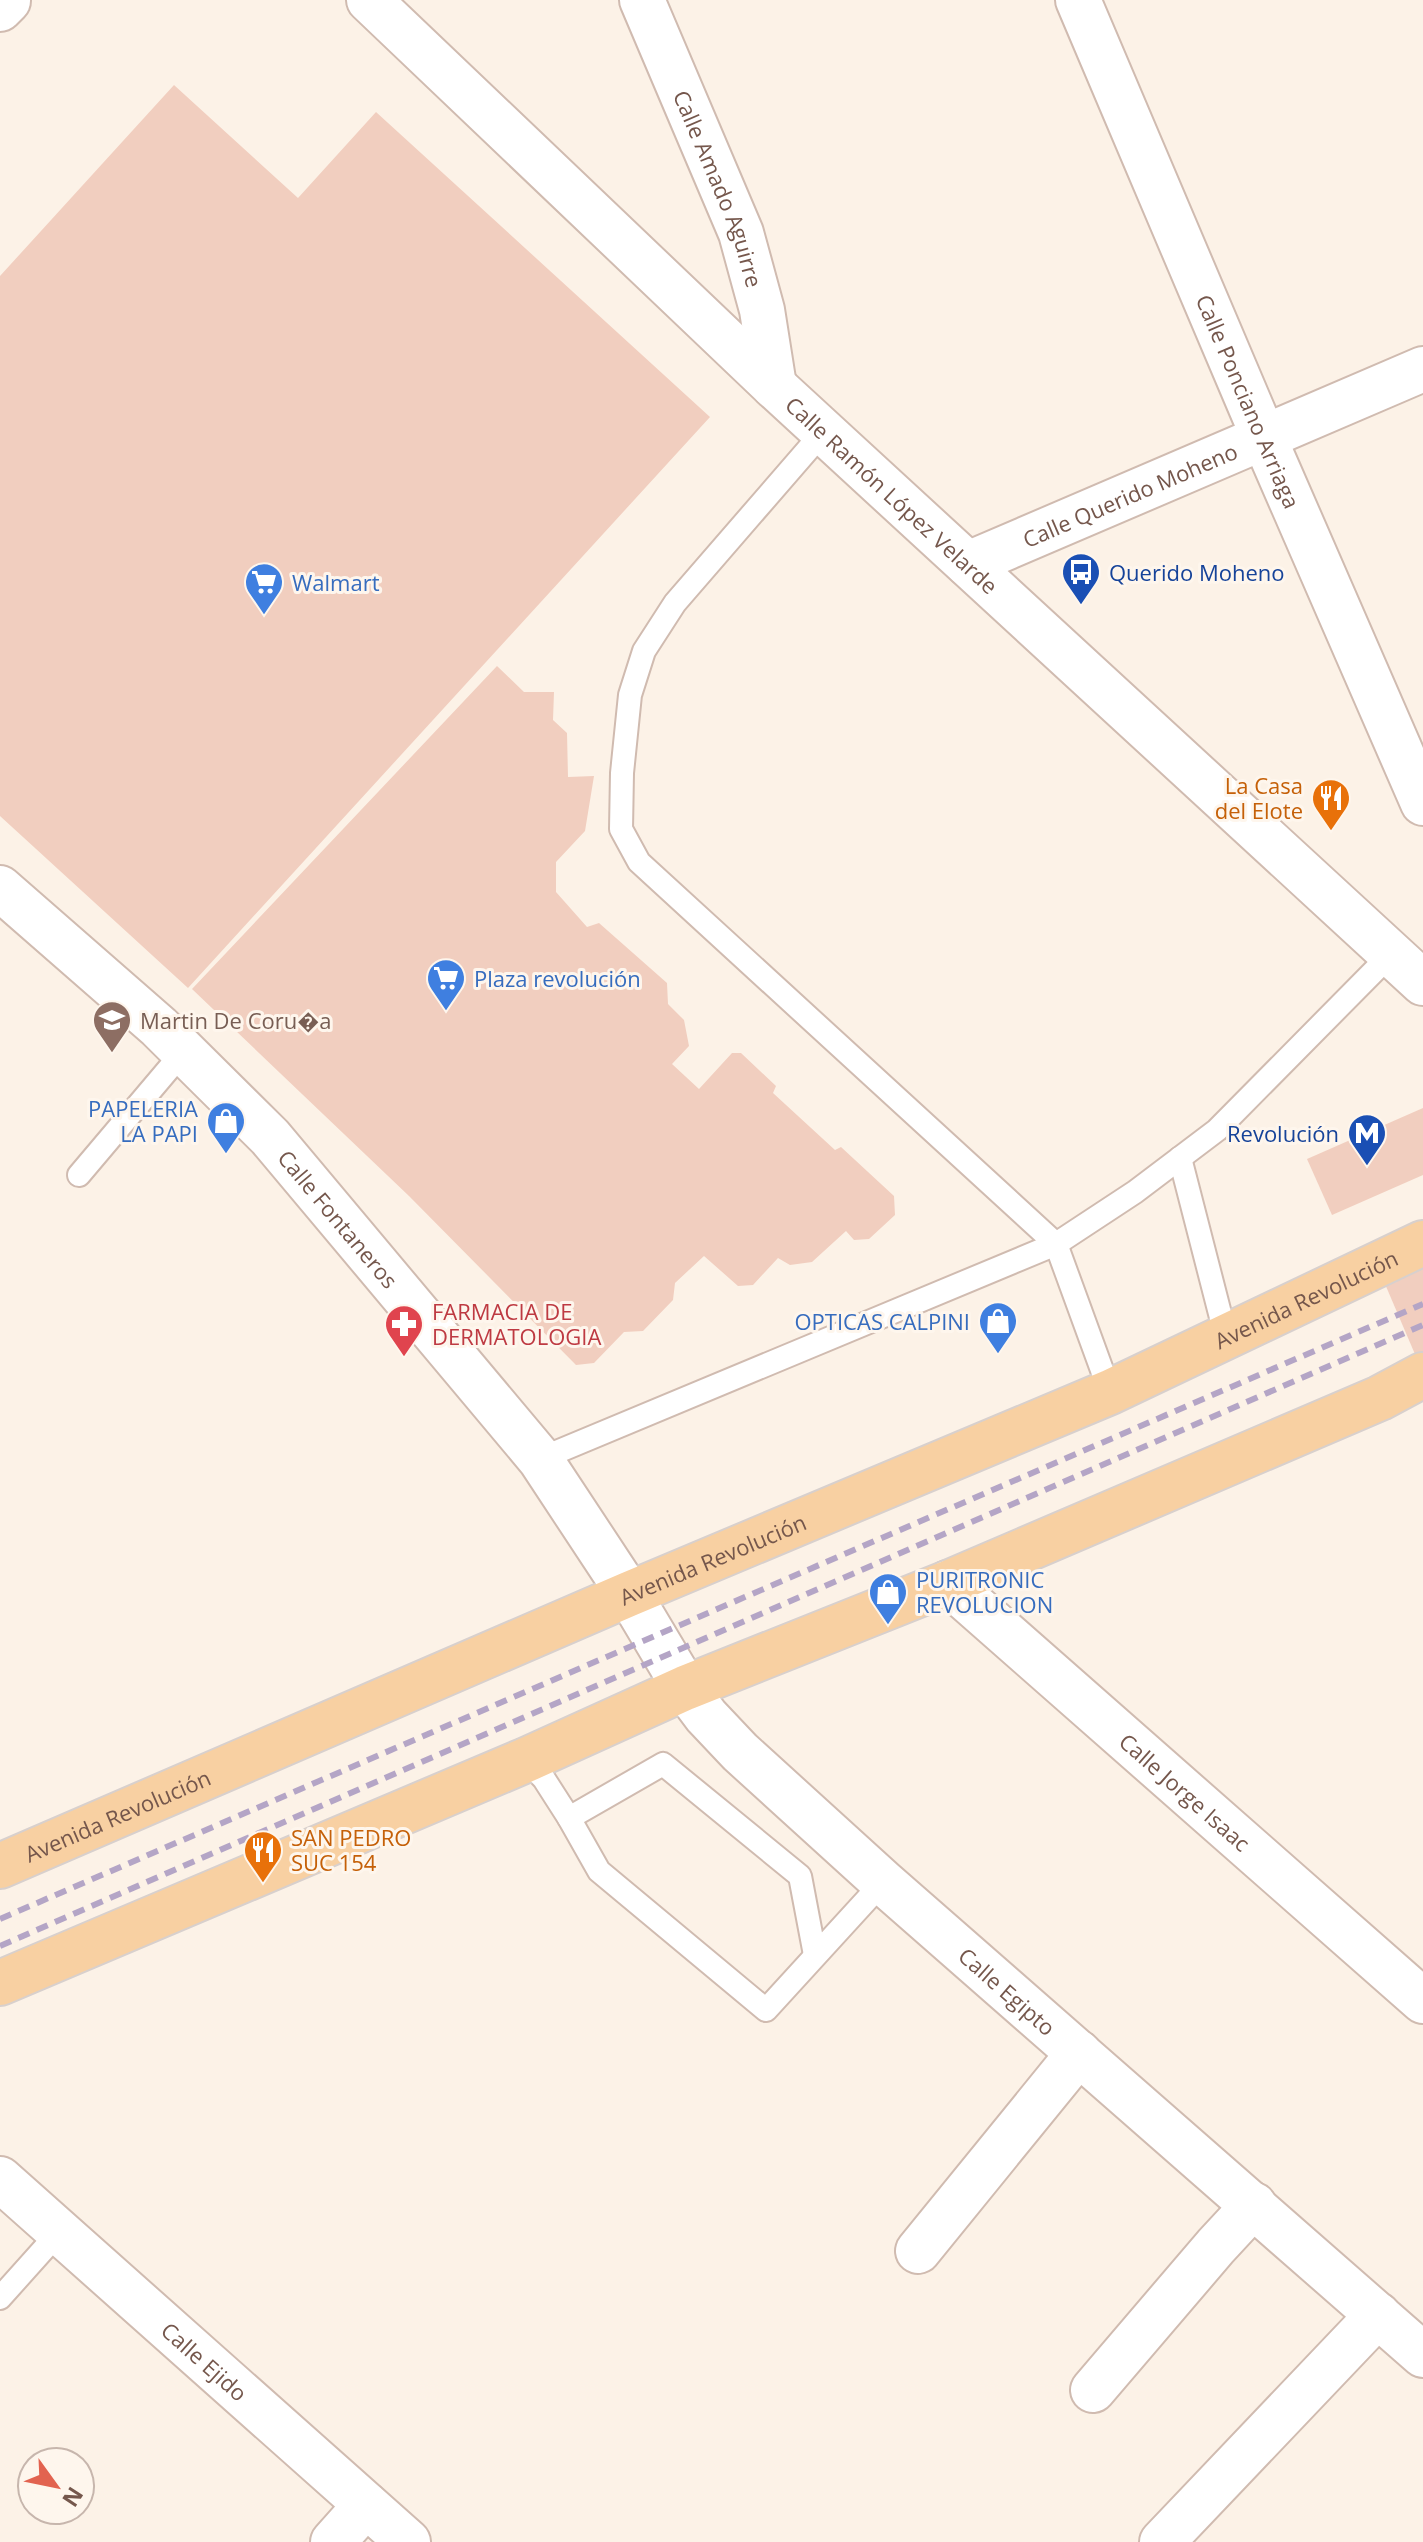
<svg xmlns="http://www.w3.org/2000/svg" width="1423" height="2542" font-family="'Open Sans',sans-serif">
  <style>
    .building { fill: #f1cebf }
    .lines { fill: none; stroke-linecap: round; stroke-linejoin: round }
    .service-casing { stroke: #d0bbb0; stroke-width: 26 }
    .minor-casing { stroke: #d0bbb0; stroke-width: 48 }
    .primary-casing { stroke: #d8d0cd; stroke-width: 48 }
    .service { stroke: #fff; stroke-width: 22 }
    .minor { stroke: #fff; stroke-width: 44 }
    .primary { stroke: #f8d0a2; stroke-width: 44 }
    .rail { stroke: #b4a5c6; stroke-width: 6; stroke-dasharray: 12 8; stroke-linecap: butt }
    .labels { text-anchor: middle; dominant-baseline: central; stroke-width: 6; stroke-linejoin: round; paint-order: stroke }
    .street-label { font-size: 22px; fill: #75574c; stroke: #fef6ed }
    .transit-label { font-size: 22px; fill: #164399; stroke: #fef6ed; text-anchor: start }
    .shop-label { font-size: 22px; fill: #366cbe; stroke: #fef6ed; text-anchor: start }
    .food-label { font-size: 22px; fill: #c56008; stroke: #fef6ed; text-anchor: end }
    .education-label { font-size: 22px; fill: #785e54; stroke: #fef6ed; text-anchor: start }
    .health-label { font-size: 22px; fill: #be3a42; stroke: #fef6ed; text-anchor: start }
  </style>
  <rect width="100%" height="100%" fill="#fcf2e7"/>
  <!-- building -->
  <g class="building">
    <path d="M 174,85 L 298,198 L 376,112 L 710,417 L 188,988 L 0,816 L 0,276 Z"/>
    <path d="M 497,666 L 524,692 L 554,692 L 553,720 L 567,733 L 568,777 L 594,776 L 585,831 L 556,862 L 556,892 L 587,927 L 599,923 L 667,983 L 668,1004 L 684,1020 L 689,1046 L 672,1064 L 699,1089 L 732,1053 L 741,1053 L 776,1086 L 773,1093 L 835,1150 L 841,1147 L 894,1196 L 895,1215 L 869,1239 L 854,1240 L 846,1231 L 812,1262 L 790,1265 L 778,1258 L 753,1285 L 738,1286 L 704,1256 L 675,1283 L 673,1300 L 643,1331 L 624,1332 L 594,1363 L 576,1365 L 409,1196 L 192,989 Z"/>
    <path d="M 1423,1108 L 1423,1175 L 1332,1215 L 1307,1159 Z"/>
    <path d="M 1423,1267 L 1423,1373 L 1385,1284 Z"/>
  </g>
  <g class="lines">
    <!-- service casing -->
    <g class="service-casing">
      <g id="service">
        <path d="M 824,431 L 675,603 L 644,651 L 630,695 L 622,773 L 621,829 L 639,862 L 1056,1244 L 1110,1392"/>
        <path d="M 1180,1158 L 1226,1337"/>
        <path d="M 79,1175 L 183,1052"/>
        <path d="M 540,1459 L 1056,1244 L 1135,1192 L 1217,1130 L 1390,955"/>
        <path d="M 526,1760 L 544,1779 L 569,1818 L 599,1871 L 766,2010 L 883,1882"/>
        <path d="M 569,1818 L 663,1764 L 800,1876 L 815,1955"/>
        <path d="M 0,2298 L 60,2231"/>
      </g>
    </g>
    <!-- minor casing -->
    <g class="minor-casing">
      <g id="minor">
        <path id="s1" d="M 369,0 L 774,386 L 1423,983"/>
        <path id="s2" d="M 642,0 L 741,233 L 762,310 L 774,386"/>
        <path id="s3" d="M 1078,0 L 1264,438 L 1423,803"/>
        <path d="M 0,9 L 8,1"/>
        <path id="s4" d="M 968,564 L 1423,369"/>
        <path id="s5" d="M 0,888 L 159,1027 L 270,1137 L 540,1459 L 629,1594 L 685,1688 L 706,1716 L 740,1752 L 883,1882 L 1423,2355"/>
        <path id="s6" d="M 948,1583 L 1423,2001"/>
        <path id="s7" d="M 0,2179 L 408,2542"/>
        <path d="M 918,2251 L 1079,2053"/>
        <path d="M 1093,2390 L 1216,2246 L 1254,2205"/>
        <path d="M 333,2542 L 366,2505"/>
        <path d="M 1162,2542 L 1378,2315"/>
      </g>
    </g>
    <!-- primary casing -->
    <g class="primary-casing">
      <g id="primary">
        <path id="s8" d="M 0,1866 L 629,1594 L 1110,1392 L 1423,1243"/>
        <path d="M 0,1983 L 526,1760 L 685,1688 L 948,1583 L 1380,1398 L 1423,1375"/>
      </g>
    </g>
    <!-- service -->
    <use href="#service" class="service"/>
    <!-- minor -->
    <use href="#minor" class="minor"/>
    <!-- primary -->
    <use href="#primary" class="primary"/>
    <!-- rail -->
    <g class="rail">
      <path d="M 0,1919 L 1423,1304"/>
      <path d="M 0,1946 L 1423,1325"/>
    </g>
  </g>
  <!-- icons -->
  <defs>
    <g id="bus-pin" transform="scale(2)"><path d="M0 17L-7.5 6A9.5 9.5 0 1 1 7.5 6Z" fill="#1a4fb4" stroke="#fef6ed"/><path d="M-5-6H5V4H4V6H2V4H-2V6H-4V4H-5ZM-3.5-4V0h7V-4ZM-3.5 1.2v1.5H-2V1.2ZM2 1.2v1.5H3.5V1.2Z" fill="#fff"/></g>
    <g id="supermarket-pin" transform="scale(2)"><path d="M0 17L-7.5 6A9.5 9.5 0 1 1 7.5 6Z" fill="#3f7fe0" stroke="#fef6ed"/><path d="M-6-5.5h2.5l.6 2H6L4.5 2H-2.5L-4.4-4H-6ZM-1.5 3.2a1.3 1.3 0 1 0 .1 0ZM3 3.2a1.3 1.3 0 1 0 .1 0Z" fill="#fff"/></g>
    <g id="restaurant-pin" transform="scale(2)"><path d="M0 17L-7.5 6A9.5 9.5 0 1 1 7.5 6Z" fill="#e8710a" stroke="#fef6ed"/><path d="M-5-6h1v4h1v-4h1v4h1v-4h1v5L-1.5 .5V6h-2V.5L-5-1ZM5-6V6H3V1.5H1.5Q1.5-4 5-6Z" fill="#fff"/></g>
    <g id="school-pin" transform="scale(2)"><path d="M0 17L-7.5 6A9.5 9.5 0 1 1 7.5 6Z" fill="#8d6e63" stroke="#fef6ed"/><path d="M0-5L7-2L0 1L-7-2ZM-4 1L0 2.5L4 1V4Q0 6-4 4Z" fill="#fff"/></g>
    <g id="shop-pin" transform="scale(2)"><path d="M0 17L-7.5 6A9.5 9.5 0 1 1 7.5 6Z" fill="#3f7fe0" stroke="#fef6ed"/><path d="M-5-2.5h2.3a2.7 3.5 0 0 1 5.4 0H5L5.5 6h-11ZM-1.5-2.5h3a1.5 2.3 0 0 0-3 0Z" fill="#fff"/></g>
    <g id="metro-pin" transform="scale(2)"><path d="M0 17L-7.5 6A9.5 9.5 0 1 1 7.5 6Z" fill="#1a4fb4" stroke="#fef6ed"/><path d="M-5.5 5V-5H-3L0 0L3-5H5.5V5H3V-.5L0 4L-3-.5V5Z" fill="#fff"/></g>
    <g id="pharmacy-pin" transform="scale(2)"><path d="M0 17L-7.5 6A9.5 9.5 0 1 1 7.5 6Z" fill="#e0444e" stroke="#fef6ed"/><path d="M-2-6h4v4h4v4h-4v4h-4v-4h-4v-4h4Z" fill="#fff"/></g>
  </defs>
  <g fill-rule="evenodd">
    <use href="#bus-pin" x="1081" y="572"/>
    <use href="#supermarket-pin" x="264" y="582"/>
    <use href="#restaurant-pin" x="1331" y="798"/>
    <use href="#supermarket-pin" x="446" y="978"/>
    <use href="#school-pin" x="112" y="1020"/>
    <use href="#shop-pin" x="226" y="1121"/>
    <use href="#metro-pin" x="1367" y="1133"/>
    <use href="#shop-pin" x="998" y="1321"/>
    <use href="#pharmacy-pin" x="404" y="1324"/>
    <use href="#shop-pin" x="888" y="1592"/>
    <use href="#restaurant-pin" x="263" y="1850"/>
  </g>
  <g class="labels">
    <!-- street labels -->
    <g class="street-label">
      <text stroke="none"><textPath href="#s2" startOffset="204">Calle Amado Aguirre</textPath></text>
      <text stroke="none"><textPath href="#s3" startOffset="436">Calle Ponciano Arriaga</textPath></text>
      <text stroke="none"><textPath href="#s1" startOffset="720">Calle Ramón López Velarde</textPath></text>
      <text stroke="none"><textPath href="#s4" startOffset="176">Calle Querido Moheno</textPath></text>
      <text stroke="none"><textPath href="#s5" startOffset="474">Calle Fontaneros</textPath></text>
      <text stroke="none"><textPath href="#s8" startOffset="1424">Avenida Revolución</textPath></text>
      <text stroke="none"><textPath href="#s8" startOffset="776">Avenida Revolución</textPath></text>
      <text stroke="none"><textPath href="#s6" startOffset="316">Calle Jorge Isaac</textPath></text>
      <text stroke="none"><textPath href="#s8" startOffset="128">Avenida Revolución</textPath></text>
      <text stroke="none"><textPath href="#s5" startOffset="1502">Calle Egipto</textPath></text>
      <text stroke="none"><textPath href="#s7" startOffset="274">Calle Ejido</textPath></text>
    </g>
    <!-- transit labels -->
    <g class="transit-label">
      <text x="1109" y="572">Querido Moheno</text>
      <text x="1339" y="1133" text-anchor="end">Revolución</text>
    </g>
    <!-- shop labels -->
    <g class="shop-label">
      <text x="292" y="582">Walmart</text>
      <text x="474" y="978">Plaza revolución</text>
      <text x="198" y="1108" text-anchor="end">PAPELERIA<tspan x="198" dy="25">LA PAPI</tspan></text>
      <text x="970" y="1321" text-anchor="end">OPTICAS CALPINI</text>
      <text x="916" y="1579">PURITRONIC<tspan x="916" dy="25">REVOLUCION</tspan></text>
    </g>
    <!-- food labels -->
    <g class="food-label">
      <text x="1303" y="785">La Casa<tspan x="1303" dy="25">del Elote</tspan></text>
      <text x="291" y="1837" text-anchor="start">SAN PEDRO<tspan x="291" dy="25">SUC 154</tspan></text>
    </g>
    <!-- education labels -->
    <g class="education-label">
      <text x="140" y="1020">Martin De Coru�a</text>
    </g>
    <!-- health labels -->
    <g class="health-label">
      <text x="432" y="1311">FARMACIA DE<tspan x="432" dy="25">DERMATOLOGIA</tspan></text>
    </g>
  </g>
  <!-- north arrow -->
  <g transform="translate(56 2486) rotate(123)"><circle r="38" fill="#fef6ed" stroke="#c7b6ad" stroke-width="2"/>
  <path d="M0-6L14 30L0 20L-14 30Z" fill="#e26350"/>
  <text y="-12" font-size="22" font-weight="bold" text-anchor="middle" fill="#75574c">N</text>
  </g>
</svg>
